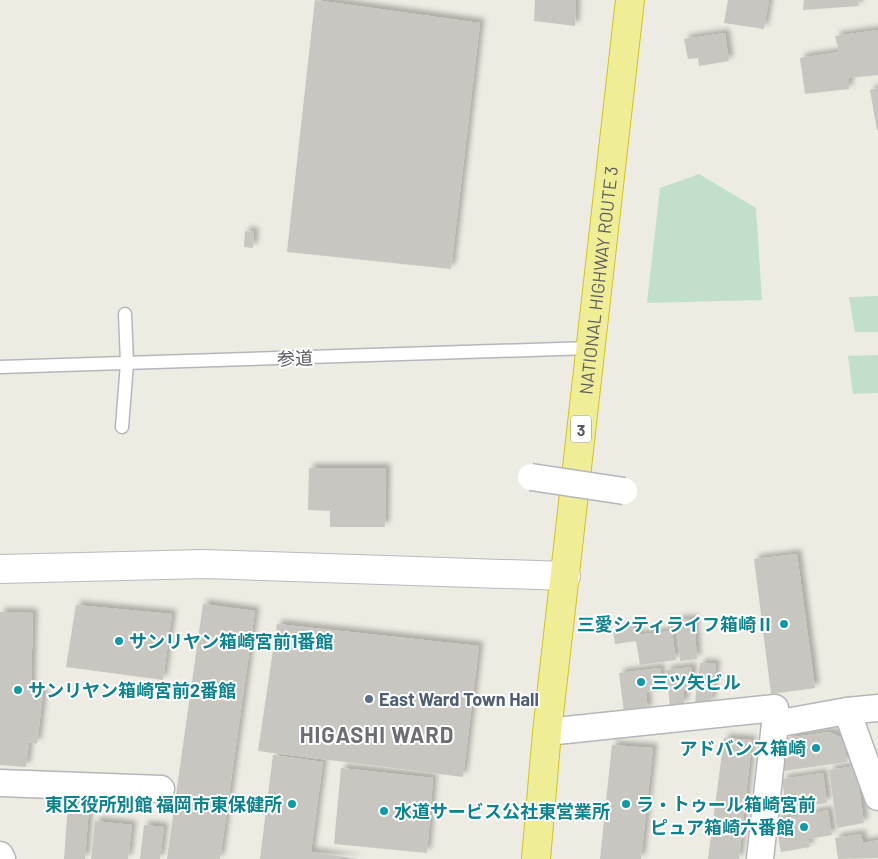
<svg xmlns="http://www.w3.org/2000/svg" width="878" height="859" font-family="Barlow,'Noto Sans JP',sans-serif">
  <style>
    .green { fill: #c2e0c9 }
    .building { fill: #c7c6c0; filter: url(#shadow) }
    .lines { fill: none; stroke-linecap: round; stroke-linejoin: round }
    .lane-casing { stroke: #b5b6bb; stroke-width: 15 }
    .street-casing { stroke: #b5b6bb; stroke-width: 29 }
    .secondary-casing { stroke: #b8b9bf; stroke-width: 30 }
    .highway-casing { stroke: #d3c31c; stroke-width: 30 }
    .lane { stroke: #fff; stroke-width: 12 }
    .street { stroke: #fff; stroke-width: 26 }
    .secondary { stroke: #fff; stroke-width: 28 }
    .highway { stroke: #efed96; stroke-width: 28 }
    .street-bridge-casing { stroke: #b5b6bb; stroke-width: 29; stroke-linecap: butt }
    .street-bridge { stroke: #fff; stroke-width: 26 }
    .culture-dot { fill: #0f9aa8; stroke: #fff; stroke-width: 2 }
    .service-dot { fill: #5c6f8a; stroke: #fff; stroke-width: 2 }
    .labels { text-anchor: middle; dominant-baseline: central; stroke-width: 4; stroke-linejoin: round; paint-order: stroke }
    .shield { fill: #fff; stroke: #8c8d91; stroke-width: 1 }
    .shield-label { font-size: 16px; font-weight: bold; fill: #5b5c62 }
    .street-label { font-size: 18px; fill: #5b5c62; stroke: #fff }
    .culture-label { font-size: 18px; font-weight: bold; fill: #0d838f; stroke: #fff; text-anchor: start }
    .service-label { font-size: 18px; font-weight: bold; fill: #4e5e75; stroke: #fff; text-anchor: start }
    .district-label { font-size: 22px; font-weight: bold; letter-spacing: 1px; fill: #6c6e73; stroke: #fff }
  </style>
  <defs>
    <filter id="shadow"><feDropShadow dx="4.5" dy="-4.5" stdDeviation="2.5" flood-color="#0004"/></filter>
  </defs>
  <rect width="100%" height="100%" fill="#ecece3"/>
  <!-- green -->
  <g class="green">
    <path d="M 699,174 L 756,208 L 762,300 L 647,303 L 660,188 Z"/>
    <path d="M 878,296 L 878,332 L 855,332 L 849,297 Z"/>
    <path d="M 878,355 L 878,393 L 853,394 L 848,356 Z"/>
  </g>
  <!-- building -->
  <g class="building">
    <path d="M 315,0 L 480,23 L 451,269 L 287,252 Z"/>
    <path d="M 535,0 L 576,0 L 575,26 L 534,21 Z"/>
    <path d="M 728,0 L 769,0 L 764,29 L 724,23 Z"/>
    <path d="M 804,0 L 858,0 L 859,6 L 803,10 Z"/>
    <path d="M 878,30 L 878,75 L 849,78 L 849,89 L 805,94 L 800,58 L 839,52 L 835,36 Z"/>
    <path d="M 725,33 L 729,61 L 699,66 L 698,58 L 688,59 L 684,39 Z"/>
    <path d="M 878,88 L 878,130 L 877,130 L 870,90 Z"/>
    <path d="M 245,231 L 254,232 L 253,248 L 244,247 Z"/>
    <path d="M 309,468 L 386,468 L 385,527 L 330,527 L 330,511 L 308,510 Z"/>
    <path d="M 797,554 L 815,688 L 771,694 L 754,559 Z"/>
    <path d="M 203,604 L 255,611 L 220,859 L 167,859 Z"/>
    <path d="M 76,605 L 172,614 L 163,680 L 66,667 Z"/>
    <path d="M 0,612 L 33,613 L 31,688 L 43,693 L 37,744 L 29,742 L 26,767 L 0,765 Z"/>
    <path d="M 694,619 L 697,659 L 680,661 L 677,620 Z"/>
    <path d="M 277,624 L 479,646 L 463,777 L 258,751 Z"/>
    <path d="M 634,626 L 635,635 L 672,631 L 676,660 L 640,665 L 636,641 L 615,644 L 613,630 Z"/>
    <path d="M 700,663 L 716,664 L 711,703 L 695,702 Z"/>
    <path d="M 692,667 L 692,689 L 684,691 L 684,704 L 670,706 L 666,670 Z"/>
    <path d="M 660,668 L 663,691 L 646,693 L 648,710 L 624,713 L 619,673 Z"/>
    <path d="M 829,732 L 843,738 L 847,762 L 783,771 L 783,759 L 789,758 L 787,738 Z"/>
    <path d="M 724,738 L 752,740 L 739,859 L 708,859 Z"/>
    <path d="M 612,745 L 653,748 L 641,859 L 600,859 Z"/>
    <path d="M 273,755 L 323,762 L 311,852 L 359,859 L 260,859 Z"/>
    <path d="M 856,766 L 864,823 L 837,828 L 829,770 Z"/>
    <path d="M 341,768 L 433,778 L 427,853 L 334,844 Z"/>
    <path d="M 823,773 L 827,803 L 786,808 L 782,779 Z"/>
    <path d="M 68,805 L 89,807 L 85,859 L 64,859 Z"/>
    <path d="M 828,810 L 832,835 L 808,839 L 810,847 L 781,852 L 775,820 Z"/>
    <path d="M 95,821 L 132,825 L 128,859 L 91,859 Z"/>
    <path d="M 144,825 L 164,827 L 160,859 L 140,859 Z"/>
    <path d="M 861,834 L 863,843 L 878,840 L 878,858 L 838,859 L 835,838 Z"/>
  </g>
  <g class="lines">
    <!-- lane casing -->
    <g class="lane-casing">
      <g id="lane">
        <path d="M 0,367 L 590,348"/>
        <path d="M 122,427 L 127,363 L 125,314"/>
      </g>
    </g>
    <!-- street casing -->
    <g class="street-casing">
      <g id="street">
        <path d="M 847,711 L 878,797"/>
        <path d="M 775,724 L 847,711 L 878,708"/>
        <path d="M 547,732 L 775,708 L 775,724 L 760,859"/>
        <path d="M 0,783 L 161,789"/>
        <path d="M 0,855 L 2,859"/>
      </g>
    </g>
    <!-- secondary casing -->
    <g class="secondary-casing">
      <path id="secondary" d="M 0,569 L 205,564 L 566,576"/>
    </g>
    <!-- highway casing -->
    <g class="highway-casing">
      <g id="highway">
        <path id="s1" d="M 536,859 L 547,732 L 630,0"/>
      </g>
    </g>
    <!-- lane -->
    <use href="#lane" class="lane"/>
    <!-- street -->
    <use href="#street" class="street"/>
    <!-- secondary -->
    <use href="#secondary" class="secondary"/>
    <!-- highway -->
    <use href="#highway" class="highway"/>
    <!-- street-bridge casing -->
    <g class="street-bridge-casing">
      <path id="street-bridge" d="M 531,477 L 624,491"/>
    </g>
    <!-- street-bridge -->
    <use href="#street-bridge" class="street-bridge"/>
  </g>
  <!-- markers -->
  <g class="culture-dot">
    <circle cx="784" cy="624" r="5"/>
    <circle cx="119" cy="641" r="5"/>
    <circle cx="641" cy="682" r="5"/>
    <circle cx="18" cy="690" r="5"/>
    <circle cx="816" cy="748" r="5"/>
    <circle cx="292" cy="804" r="5"/>
    <circle cx="626" cy="804" r="5"/>
    <circle cx="384" cy="811" r="5"/>
    <circle cx="804" cy="827" r="5"/>
  </g>
  <circle class="service-dot" cx="369" cy="699" r="5"/>
  <g class="labels">
    <!-- shield labels -->
    <rect class="shield" x="571" y="415.5" width="20" height="27" rx="4"/>
    <g class="shield-label">
      <text x="581" y="429">3</text>
    </g>
    <!-- street labels -->
    <g class="street-label">
      <text stroke="none"><textPath href="#s1" startOffset="582">NATIONAL HIGHWAY ROUTE 3</textPath></text>
      <text transform="translate(295 358) rotate(-2)">参道</text>
    </g>
    <!-- culture labels -->
    <g class="culture-label">
      <text x="774" y="624" text-anchor="end">三愛シティライフ箱崎Ⅱ</text>
      <text x="129" y="641">サンリヤン箱崎宮前1番館</text>
      <text x="651" y="682">三ツ矢ビル</text>
      <text x="28" y="690">サンリヤン箱崎宮前2番館</text>
      <text x="806" y="748" text-anchor="end">アドバンス箱崎</text>
      <text x="282" y="804" text-anchor="end">東区役所別館 福岡市東保健所</text>
      <text x="636" y="804">ラ・トゥール箱崎宮前</text>
      <text x="394" y="811">水道サービス公社東営業所</text>
      <text x="794" y="827" text-anchor="end">ピュア箱崎六番館</text>
    </g>
    <!-- service labels -->
    <g class="service-label">
      <text x="379" y="699">East Ward Town Hall</text>
    </g>
    <!-- district labels -->
    <g class="district-label">
      <text x="377" y="734">HIGASHI WARD</text>
    </g>
  </g>
</svg>
